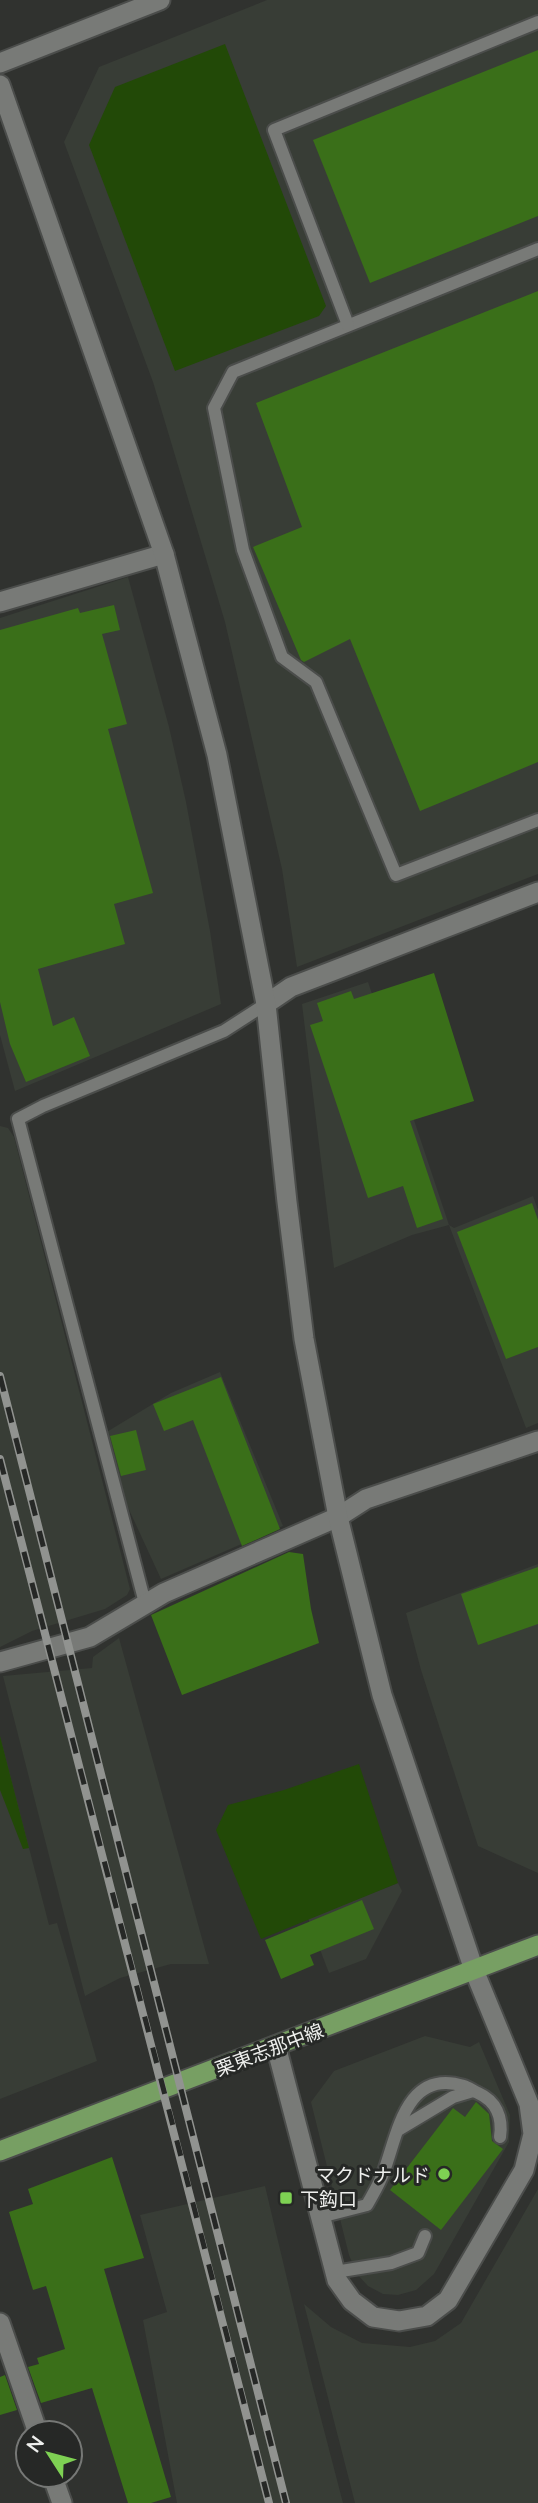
<svg xmlns="http://www.w3.org/2000/svg" width="538" height="2503" font-family="Lato,'Noto Sans JP',sans-serif">
  <style>
    .built { fill: #383d36 }
    .green { fill: #224907 }
    .building { fill: #3a6f19 }
    .lines { fill: none; stroke-linecap: round; stroke-linejoin: round }
    .service-casing { stroke: #4b4d4b; stroke-width: 16 }
    .minor-casing { stroke: #4b4d4b; stroke-width: 23 }
    .tertiary-casing { stroke: #4b4d4b; stroke-width: 23 }
    .primary-casing { stroke: #4b4d4b; stroke-width: 23 }
    .service { stroke: #787a77; stroke-width: 12 }
    .minor { stroke: #787a77; stroke-width: 19 }
    .tertiary { stroke: #787a77; stroke-width: 19 }
    .primary { stroke: #779f63; stroke-width: 19 }
    .rail-casing { stroke: #919390; stroke-width: 8 }
    .rail { stroke: #262826; stroke-width: 5; stroke-dasharray: 16; stroke-linecap: butt }
    .poi-dot { fill: #7ed153; stroke: #262826; stroke-width: 2.5 }
    .labels { text-anchor: middle; dominant-baseline: central; stroke-width: 6; stroke-linejoin: round; paint-order: stroke }
    .street-label { font-size: 19px; fill: #eeefed; stroke: #262826 }
    .poi-label { font-size: 19px; fill: #eeefed; stroke: #262826; text-anchor: end }
  </style>
  <rect width="100%" height="100%" fill="#30322f"/>
  <!-- built -->
  <g class="built">
    <path d="M 267,0 L 538,0 L 538,874 L 297,967 L 282,869 L 225,622 L 153,382 L 64,142 L 99,67 Z"/>
    <path d="M 128,577 L 169,727 L 186,802 L 210,931 L 221,1004 L 15,1091 L 0,1035 L 0,618 Z"/>
    <path d="M 368,982 L 449,1225 L 454,1228 L 533,1196 L 538,1210 L 538,1423 L 526,1428 L 449,1225 L 412,1235 L 334,1268 L 302,1004 Z"/>
    <path d="M 0,1126 L 8,1128 L 14,1137 L 130,1589 L 127,1595 L 105,1609 L 32,1631 L 0,1647 Z"/>
    <path d="M 220,1372 L 283,1526 L 161,1579 L 125,1501 L 105,1433 L 171,1393 Z"/>
    <path d="M 538,1564 L 538,1873 L 478,1846 L 421,1670 L 406,1613 Z"/>
    <path d="M 119,1638 L 209,1964 L 171,1964 L 120,1978 L 85,1996 L 3,1676 L 92,1668 L 93,1657 Z"/>
    <path d="M 0,1736 L 49,1925 L 57,1923 L 97,2061 L 0,2099 Z"/>
    <path d="M 398,1883 L 402,1891 L 366,1959 L 329,1973 L 308,1918 Z"/>
    <path d="M 425,2036 L 470,2047 L 479,2042 L 510,2115 L 509,2142 L 434,2274 L 416,2290 L 398,2295 L 383,2294 L 368,2286 L 357,2274 L 349,2255 L 311,2102 L 334,2071 Z"/>
    <path d="M 265,2186 L 312,2384 L 343,2503 L 177,2503 L 143,2320 L 167,2312 L 140,2215 Z"/>
    <path d="M 538,2189 L 538,2503 L 355,2503 L 304,2304 L 331,2327 L 362,2343 L 410,2347 L 435,2341 L 461,2323 Z"/>
  </g>
  <!-- green -->
  <g class="green">
    <path d="M 225,44 L 326,306 L 319,316 L 175,371 L 89,145 L 115,87 Z"/>
    <path d="M 0,1736 L 29,1848 L 23,1849 L 0,1790 Z"/>
    <path d="M 359,1764 L 398,1883 L 261,1939 L 216,1830 L 228,1805 L 284,1790 Z"/>
  </g>
  <!-- building -->
  <g class="building">
    <path d="M 538,50 L 538,216 L 370,283 L 313,140 Z"/>
    <path d="M 538,291 L 538,762 L 420,811 L 350,639 L 304,662 L 301,660 L 253,547 L 302,527 L 256,403 Z"/>
    <path d="M 114,605 L 120,630 L 102,634 L 127,724 L 108,729 L 153,893 L 114,904 L 125,944 L 38,969 L 53,1026 L 74,1017 L 90,1056 L 26,1082 L 10,1044 L 0,1002 L 0,630 L 78,608 L 80,613 Z"/>
    <path d="M 434,973 L 474,1101 L 410,1121 L 443,1219 L 417,1228 L 403,1186 L 368,1198 L 310,1025 L 323,1021 L 317,1003 L 351,991 L 354,999 Z"/>
    <path d="M 532,1203 L 538,1220 L 538,1347 L 506,1359 L 457,1232 Z"/>
    <path d="M 221,1377 L 280,1529 L 242,1546 L 193,1420 L 164,1431 L 153,1404 Z"/>
    <path d="M 136,1430 L 146,1470 L 121,1476 L 110,1436 Z"/>
    <path d="M 289,1552 L 303,1554 L 311,1609 L 319,1643 L 182,1695 L 151,1615 Z"/>
    <path d="M 538,1567 L 538,1624 L 478,1645 L 461,1594 Z"/>
    <path d="M 362,1900 L 374,1929 L 310,1955 L 314,1965 L 281,1979 L 265,1940 Z"/>
    <path d="M 476,2102 L 489,2114 L 492,2141 L 503,2149 L 441,2230 L 390,2190 L 453,2108 L 465,2117 Z"/>
    <path d="M 112,2157 L 144,2258 L 104,2269 L 171,2497 L 151,2503 L 128,2503 L 92,2388 L 41,2403 L 28,2367 L 39,2364 L 37,2358 L 65,2349 L 46,2286 L 33,2290 L 9,2212 L 33,2204 L 28,2189 Z"/>
    <path d="M 5,2375 L 17,2410 L 0,2415 L 0,2377 Z"/>
  </g>
  <g class="lines">
    <!-- service casing -->
    <g class="service-casing">
      <g id="service">
        <path d="M 538,249 L 233,372 L 214,408 L 243,550 L 282,657 L 316,682 L 396,875 L 538,820"/>
        <path d="M 348,325 L 274,130 L 538,22"/>
        <path d="M 145,1603 L 18,1119 L 43,1106 L 224,1031 L 266,1004"/>
        <path d="M 398,2130 L 453,2097 L 473,2091"/>
        <path d="M 320,2217 L 367,2205 C 373,2194 380,2183 384,2171 C 398,2133 406,2068 464,2086 C 468,2087 473,2091 478,2093 C 496,2101 503,2117 500,2137"/>
        <path d="M 335,2272 L 391,2263 L 418,2253 L 425,2236"/>
      </g>
    </g>
    <!-- minor casing -->
    <g class="minor-casing">
      <g id="minor">
        <path d="M 0,602 L 164,554"/>
        <path d="M 266,1004 L 291,987 L 538,892"/>
        <path d="M 0,1662 L 90,1637 L 164,1593 L 338,1517 L 366,1499 L 538,1441"/>
        <path d="M 0,2323 L 38,2433"/>
        <path d="M 52,2475 L 62,2503"/>
      </g>
    </g>
    <!-- tertiary casing -->
    <g class="tertiary-casing">
      <g id="tertiary">
        <path d="M 0,63 L 160,0"/>
        <path d="M 0,85 L 164,554 L 217,755 L 266,1004 L 287,1202 L 304,1339 L 338,1517 L 382,1695 L 474,1970 L 529,2104 L 533,2134 L 524,2170 L 448,2300 L 427,2316 L 399,2321 L 373,2317 L 352,2301 L 337,2280 L 276,2046"/>
      </g>
    </g>
    <!-- primary casing -->
    <g class="primary-casing">
      <path id="primary" d="M 0,2151 L 538,1945"/>
    </g>
    <!-- service -->
    <use href="#service" class="service"/>
    <!-- minor -->
    <use href="#minor" class="minor"/>
    <!-- tertiary -->
    <use href="#tertiary" class="tertiary"/>
    <!-- primary -->
    <use href="#primary" class="primary"/>
    <!-- rail casing -->
    <g class="rail-casing">
      <g id="rail">
        <path d="M 0,1376 L 286,2503"/>
        <path d="M 0,1459 C 89,1807 182,2154 269,2503"/>
      </g>
    </g>
    <!-- rail -->
    <use href="#rail" class="rail"/>
  </g>
  <!-- markers -->
  <g class="poi-dot">
    <circle cx="444" cy="2174" r="7"/>
    <rect x="279" y="2191" width="14" height="14" rx="3.5"/>
  </g>
  <g class="labels">
    <!-- street labels -->
    <g class="street-label">
      <text transform="translate(269 2049) rotate(-21)">栗東志那中線</text>
    </g>
    <!-- poi labels -->
    <g class="poi-label">
      <text x="430" y="2174">マクドナルド</text>
      <text x="300" y="2198" text-anchor="start">下鈎口</text>
    </g>
  </g>
  <!-- north arrow -->
  <g transform="translate(49 2454) rotate(306)"><circle r="33" fill="#262826" stroke="#767876" stroke-width="2"/>
  <path d="M0-5L12 26L0 18L-12 26Z" fill="#7ed153"/>
  <text y="-10" font-size="19" font-weight="bold" text-anchor="middle" fill="#eeefed">N</text>
  </g>
</svg>
